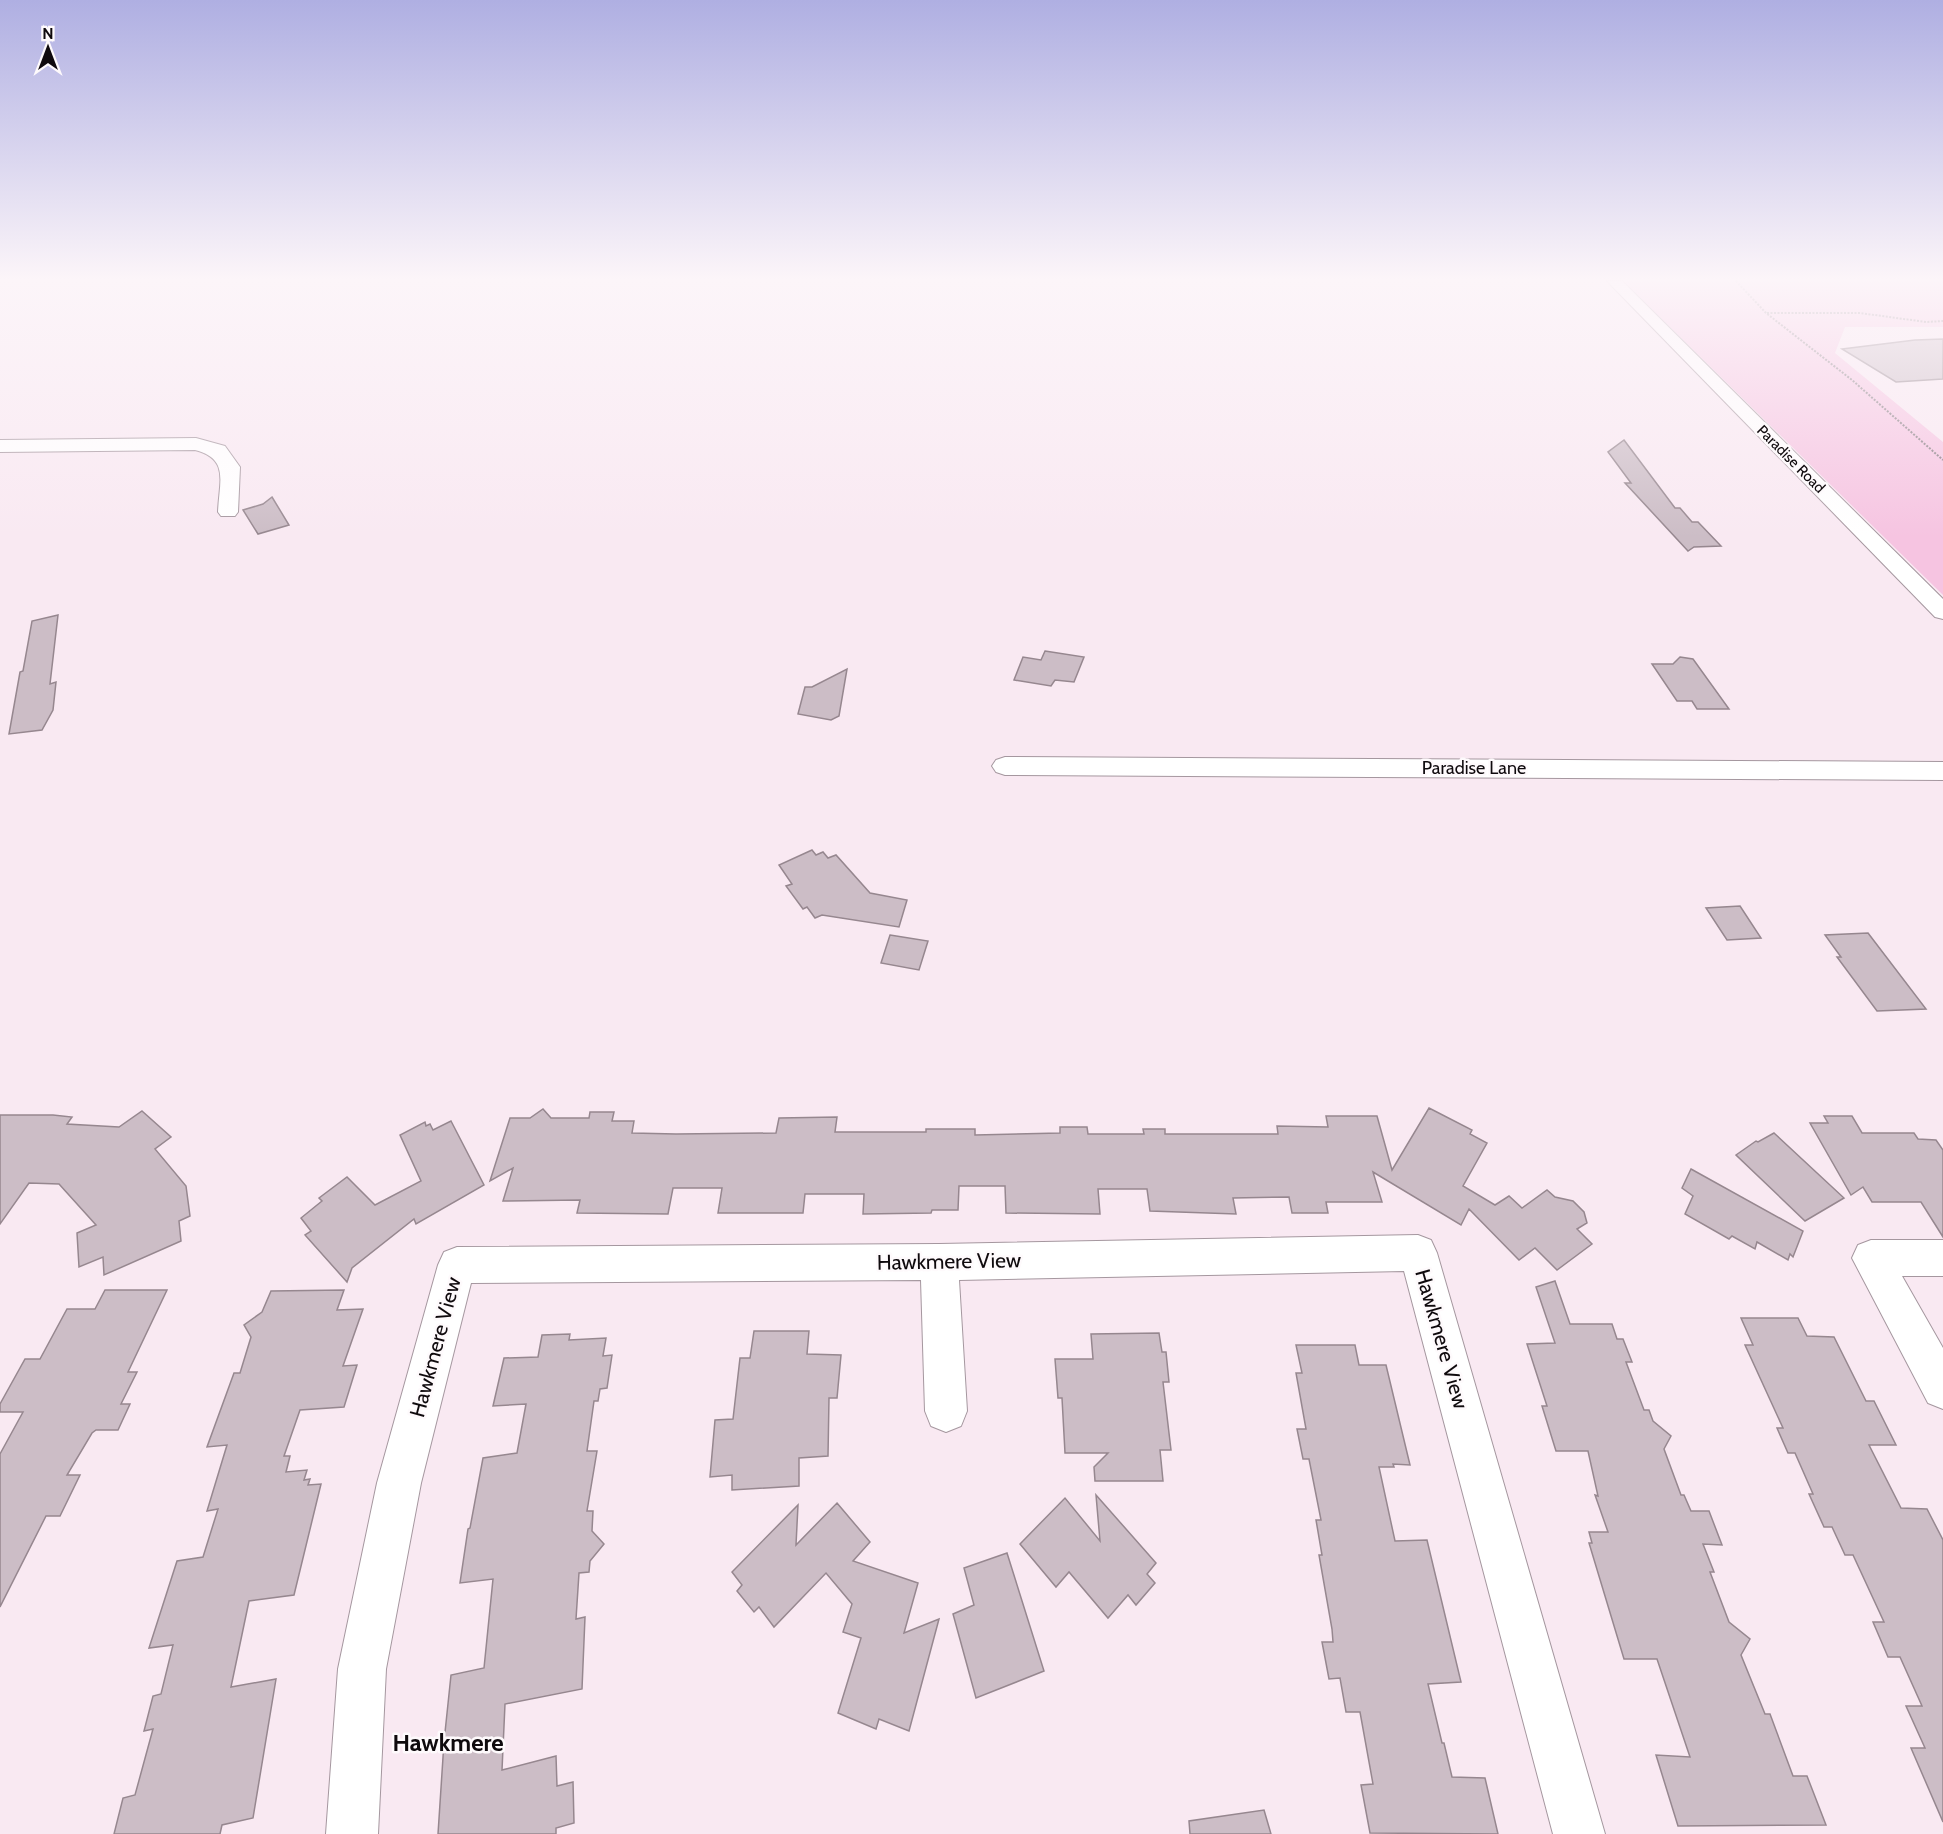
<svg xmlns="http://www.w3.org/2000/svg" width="1943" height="1834" font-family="Cabin,sans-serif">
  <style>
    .green { fill: #f6c4e1 }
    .building { fill: #ccbdc6; stroke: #96878f; stroke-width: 1.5 }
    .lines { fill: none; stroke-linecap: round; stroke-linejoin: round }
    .minor-casing { stroke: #a5979f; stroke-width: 2 }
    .path { stroke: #867b81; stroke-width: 2; stroke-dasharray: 2 1.5; stroke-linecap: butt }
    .minor { fill: #fff; fill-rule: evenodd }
    .labels { text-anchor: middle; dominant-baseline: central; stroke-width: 5; stroke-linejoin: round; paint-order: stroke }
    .far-street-label { font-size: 15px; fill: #0f0a0d; stroke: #fefafc }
    .street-label { font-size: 18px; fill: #0f0a0d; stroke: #fefafc }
    .near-street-label { font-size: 21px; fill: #0f0a0d; stroke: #fefafc }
    .near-neighbourhood-label { font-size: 24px; font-weight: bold; fill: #0f0a0d; stroke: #fefafc }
  </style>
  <rect width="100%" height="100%" fill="#f9e9f2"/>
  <!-- green -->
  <path class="green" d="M 1623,281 L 1943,281 L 1943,327 L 1845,327 L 1835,353 L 1943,442 L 1943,595 Z"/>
  <!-- building -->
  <g class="building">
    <path d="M 1943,339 L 1943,379 L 1896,382 L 1842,349 L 1915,340 Z"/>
    <path d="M 1624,440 L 1675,508 L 1680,508 L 1692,522 L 1698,522 L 1721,546 L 1694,547 L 1688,551 L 1625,483 L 1631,483 L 1608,452 Z"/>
    <path d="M 272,497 L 289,525 L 258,534 L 243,510 L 263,504 Z"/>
    <path d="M 58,615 L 50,684 L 56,682 L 53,710 L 42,730 L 9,734 L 20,672 L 23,671 L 32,621 Z"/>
    <path d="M 1045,651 L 1084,657 L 1074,682 L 1055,680 L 1051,686 L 1014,680 L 1023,657 L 1041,660 Z"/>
    <path d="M 1680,657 L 1693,659 L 1729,709 L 1697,709 L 1692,701 L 1677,701 L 1652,664 L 1673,664 Z"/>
    <path d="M 847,669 L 839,716 L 831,720 L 798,714 L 805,687 L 812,687 Z"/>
    <path d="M 812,850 L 816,855 L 823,852 L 828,858 L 836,855 L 870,893 L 907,900 L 899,927 L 822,915 L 815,918 L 807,907 L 803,909 L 786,886 L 792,884 L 779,865 Z"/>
    <path d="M 1740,906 L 1761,938 L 1727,940 L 1706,908 Z"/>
    <path d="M 1868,933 L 1926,1009 L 1877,1011 L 1837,957 L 1841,957 L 1825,935 Z"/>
    <path d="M 890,935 L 928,941 L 919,970 L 881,963 Z"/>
    <path d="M 1429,1108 L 1472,1130 L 1470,1134 L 1487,1143 L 1463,1186 L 1495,1205 L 1509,1196 L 1522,1208 L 1547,1190 L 1555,1197 L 1573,1201 L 1584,1212 L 1587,1223 L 1577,1229 L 1592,1244 L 1557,1270 L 1535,1248 L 1519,1260 L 1469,1209 L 1461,1225 L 1373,1172 L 1382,1202 L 1326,1202 L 1328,1213 L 1292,1213 L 1289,1197 L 1233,1198 L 1236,1214 L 1150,1211 L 1147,1189 L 1098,1189 L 1100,1214 L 1006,1213 L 1005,1186 L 959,1186 L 958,1210 L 932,1210 L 931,1213 L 863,1214 L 864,1194 L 805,1194 L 803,1213 L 718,1213 L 722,1188 L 673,1188 L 668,1214 L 577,1213 L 580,1200 L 503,1201 L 513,1168 L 490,1181 L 510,1118 L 530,1118 L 543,1109 L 551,1118 L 589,1118 L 590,1112 L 614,1112 L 612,1121 L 634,1121 L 632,1133 L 676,1134 L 776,1133 L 779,1118 L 837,1117 L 835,1132 L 926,1132 L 926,1129 L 975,1129 L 975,1135 L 1060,1133 L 1060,1127 L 1087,1127 L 1088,1134 L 1144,1134 L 1143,1129 L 1165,1129 L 1165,1134 L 1278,1134 L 1277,1126 L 1328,1127 L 1326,1116 L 1377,1116 L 1392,1170 Z"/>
    <path d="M 142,1111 L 171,1137 L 155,1149 L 186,1186 L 190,1216 L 179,1221 L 181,1241 L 104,1275 L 103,1257 L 79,1267 L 77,1233 L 96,1225 L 59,1184 L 29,1183 L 0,1224 L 0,1115 L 53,1115 L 72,1117 L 67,1124 L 119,1127 Z"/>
    <path d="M 1824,1116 L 1852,1116 L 1862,1133 L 1914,1133 L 1918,1139 L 1936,1140 L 1943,1150 L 1943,1237 L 1921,1202 L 1872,1202 L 1863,1187 L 1851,1195 L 1810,1123 L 1828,1123 Z"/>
    <path d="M 451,1121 L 484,1185 L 416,1224 L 414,1219 L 352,1268 L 347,1282 L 305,1235 L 311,1231 L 301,1218 L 322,1201 L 319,1198 L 347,1177 L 375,1205 L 421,1181 L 400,1135 L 425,1122 L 426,1126 L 430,1124 L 433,1130 Z"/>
    <path d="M 1774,1133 L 1844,1198 L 1805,1221 L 1736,1155 L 1756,1141 L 1758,1142 Z"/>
    <path d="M 1691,1169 L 1803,1231 L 1793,1257 L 1790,1254 L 1788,1260 L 1757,1242 L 1755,1249 L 1732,1236 L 1729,1239 L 1685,1214 L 1693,1196 L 1682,1188 Z"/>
    <path d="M 1555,1281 L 1570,1324 L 1612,1324 L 1617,1339 L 1623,1339 L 1632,1362 L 1626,1362 L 1644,1410 L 1649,1410 L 1653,1421 L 1671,1436 L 1664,1449 L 1681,1495 L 1684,1495 L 1691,1511 L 1709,1511 L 1722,1545 L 1703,1544 L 1714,1572 L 1710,1572 L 1729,1622 L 1750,1639 L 1741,1655 L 1765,1714 L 1770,1714 L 1793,1776 L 1807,1776 L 1826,1825 L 1678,1826 L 1656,1755 L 1690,1757 L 1657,1659 L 1624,1659 L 1589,1543 L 1592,1543 L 1589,1532 L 1608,1532 L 1595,1495 L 1598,1496 L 1588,1451 L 1556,1451 L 1542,1406 L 1547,1406 L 1527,1344 L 1555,1343 L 1536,1287 Z"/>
    <path d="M 105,1290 L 167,1290 L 128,1372 L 137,1372 L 121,1404 L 130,1404 L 118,1430 L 96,1430 L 92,1433 L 67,1475 L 80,1475 L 60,1516 L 46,1516 L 0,1607 L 0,1454 L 23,1412 L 0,1412 L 0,1404 L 25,1359 L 40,1359 L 67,1309 L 95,1309 Z"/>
    <path d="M 344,1290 L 337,1310 L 363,1309 L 343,1366 L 357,1365 L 344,1407 L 300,1410 L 284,1456 L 290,1456 L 286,1472 L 307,1470 L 304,1480 L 310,1479 L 308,1485 L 321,1484 L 294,1595 L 249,1601 L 231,1687 L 276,1679 L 253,1818 L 222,1825 L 220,1834 L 114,1834 L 123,1798 L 135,1795 L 153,1729 L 144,1731 L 153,1696 L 161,1694 L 173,1645 L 149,1648 L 177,1561 L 203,1557 L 218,1509 L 207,1511 L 227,1445 L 207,1447 L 234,1373 L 240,1373 L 251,1337 L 244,1325 L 262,1312 L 271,1291 Z"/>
    <path d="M 1741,1318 L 1798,1318 L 1807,1336 L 1834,1337 L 1866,1401 L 1874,1401 L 1896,1445 L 1869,1445 L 1901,1508 L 1927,1509 L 1943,1540 L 1943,1822 L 1911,1748 L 1925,1748 L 1906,1706 L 1922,1706 L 1900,1657 L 1888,1657 L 1873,1622 L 1884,1622 L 1853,1555 L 1845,1555 L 1832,1527 L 1824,1527 L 1809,1494 L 1813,1494 L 1795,1453 L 1788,1453 L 1777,1428 L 1783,1428 L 1745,1345 L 1753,1345 Z"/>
    <path d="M 754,1331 L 809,1331 L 807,1354 L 841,1355 L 837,1398 L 829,1398 L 828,1456 L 799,1458 L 799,1486 L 732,1490 L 732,1475 L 710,1477 L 715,1420 L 733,1419 L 740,1358 L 750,1358 Z"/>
    <path d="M 1159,1333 L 1162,1352 L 1166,1352 L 1169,1382 L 1163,1382 L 1171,1450 L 1160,1450 L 1163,1481 L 1095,1481 L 1094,1467 L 1108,1453 L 1065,1453 L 1062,1398 L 1058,1398 L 1055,1359 L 1093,1359 L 1091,1334 Z"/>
    <path d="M 570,1334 L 569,1340 L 606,1338 L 603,1356 L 612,1355 L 607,1388 L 600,1389 L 598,1401 L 594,1401 L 587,1451 L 597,1451 L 587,1511 L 593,1511 L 592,1531 L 604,1544 L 590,1561 L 589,1572 L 579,1573 L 576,1619 L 585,1617 L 582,1689 L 505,1704 L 502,1770 L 556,1756 L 557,1786 L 573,1782 L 574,1823 L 556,1828 L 556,1834 L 438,1834 L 444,1742 L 451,1675 L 484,1668 L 493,1579 L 460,1583 L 468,1529 L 470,1528 L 483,1458 L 517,1453 L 526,1404 L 493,1406 L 504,1358 L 538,1357 L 542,1335 Z"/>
    <path d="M 1296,1345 L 1355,1345 L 1359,1365 L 1386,1365 L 1410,1465 L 1393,1464 L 1394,1467 L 1379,1467 L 1395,1541 L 1427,1540 L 1461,1682 L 1428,1684 L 1442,1743 L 1444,1743 L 1452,1777 L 1485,1778 L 1498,1834 L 1370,1833 L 1361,1785 L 1373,1784 L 1360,1712 L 1346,1712 L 1340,1678 L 1329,1679 L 1322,1642 L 1333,1642 L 1332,1629 L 1319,1555 L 1322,1555 L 1316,1520 L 1321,1520 L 1309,1459 L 1303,1459 L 1297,1429 L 1306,1429 L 1296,1373 L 1302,1373 Z"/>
    <path d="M 1096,1495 L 1156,1563 L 1147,1574 L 1155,1583 L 1136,1605 L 1128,1595 L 1108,1618 L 1069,1572 L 1056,1587 L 1020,1544 L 1065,1498 L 1100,1541 Z"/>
    <path d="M 837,1503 L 870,1542 L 853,1561 L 918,1583 L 904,1633 L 939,1619 L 909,1731 L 879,1719 L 876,1729 L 838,1713 L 861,1638 L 843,1632 L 852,1604 L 826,1573 L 774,1627 L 759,1607 L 754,1612 L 737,1591 L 742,1585 L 732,1572 L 798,1505 L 796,1545 Z"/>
    <path d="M 1007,1553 L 1044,1671 L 976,1698 L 953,1614 L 974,1605 L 964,1568 Z"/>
    <path d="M 1264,1810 L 1271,1834 L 1190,1834 L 1189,1821 Z"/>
  </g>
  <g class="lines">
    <!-- minor casing -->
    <g class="minor-casing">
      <g id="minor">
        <path d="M 1607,281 L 1622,281 L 1943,599 L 1943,619 L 1935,617 Z"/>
        <path d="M 196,438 L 225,446 L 240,467 L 238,512 L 235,516 L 221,516 L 218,512 C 219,482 230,459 195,450 L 0,452 L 0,440 Z"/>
        <path d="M 1005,757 L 1943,762 L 1943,780 L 1005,775 L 996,772 L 992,766 L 996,760 Z"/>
        <path d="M 1418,1235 L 1431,1240 L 1437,1253 L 1605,1834 L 1553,1834 L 1404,1271 L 959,1280 L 967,1411 L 961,1426 L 946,1432 L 931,1426 L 925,1411 L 921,1280 L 471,1283 L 421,1483 L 386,1669 L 378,1834 L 326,1834 L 338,1669 L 377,1483 L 438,1265 L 444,1252 L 457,1247 L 939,1244 Z"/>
        <path d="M 1871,1240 L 1943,1240 L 1943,1276 L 1902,1276 L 1943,1348 L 1943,1409 L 1928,1403 L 1852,1258 L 1858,1245 Z"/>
      </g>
    </g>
    <!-- path -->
    <g class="path">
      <path d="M 1736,281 L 1766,313 L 1852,380 L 1943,460"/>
      <path d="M 1767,313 L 1860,313 L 1926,322 L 1943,321"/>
    </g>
    <!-- minor -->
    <use href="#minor" class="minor"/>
  </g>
  <!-- sky -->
  <linearGradient id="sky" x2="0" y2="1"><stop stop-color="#afafe2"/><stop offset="0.52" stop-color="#fcf5f9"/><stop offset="1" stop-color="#fcf5f9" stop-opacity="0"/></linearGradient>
  <rect width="1943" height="537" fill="url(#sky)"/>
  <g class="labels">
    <!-- far-street labels -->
    <g class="far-street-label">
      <text transform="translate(1791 459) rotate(45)">Paradise Road</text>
    </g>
    <!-- street labels -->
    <g class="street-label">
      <text x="1474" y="768">Paradise Lane</text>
    </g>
    <!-- near-street labels -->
    <g class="near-street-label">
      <text transform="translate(949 1261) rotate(-1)">Hawkmere View</text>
      <text transform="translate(1442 1339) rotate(74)">Hawkmere View</text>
      <text transform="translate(435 1347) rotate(-75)">Hawkmere View</text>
    </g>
    <!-- near-neighbourhood labels -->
    <g class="near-neighbourhood-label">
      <text x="448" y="1742">Hawkmere</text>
    </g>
  </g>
  <!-- north arrow -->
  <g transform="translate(48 48)" stroke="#fefafc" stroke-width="4.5" paint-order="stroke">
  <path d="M0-4.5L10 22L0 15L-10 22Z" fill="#0f0a0d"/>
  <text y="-9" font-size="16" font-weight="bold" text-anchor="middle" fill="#0f0a0d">N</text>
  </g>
</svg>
